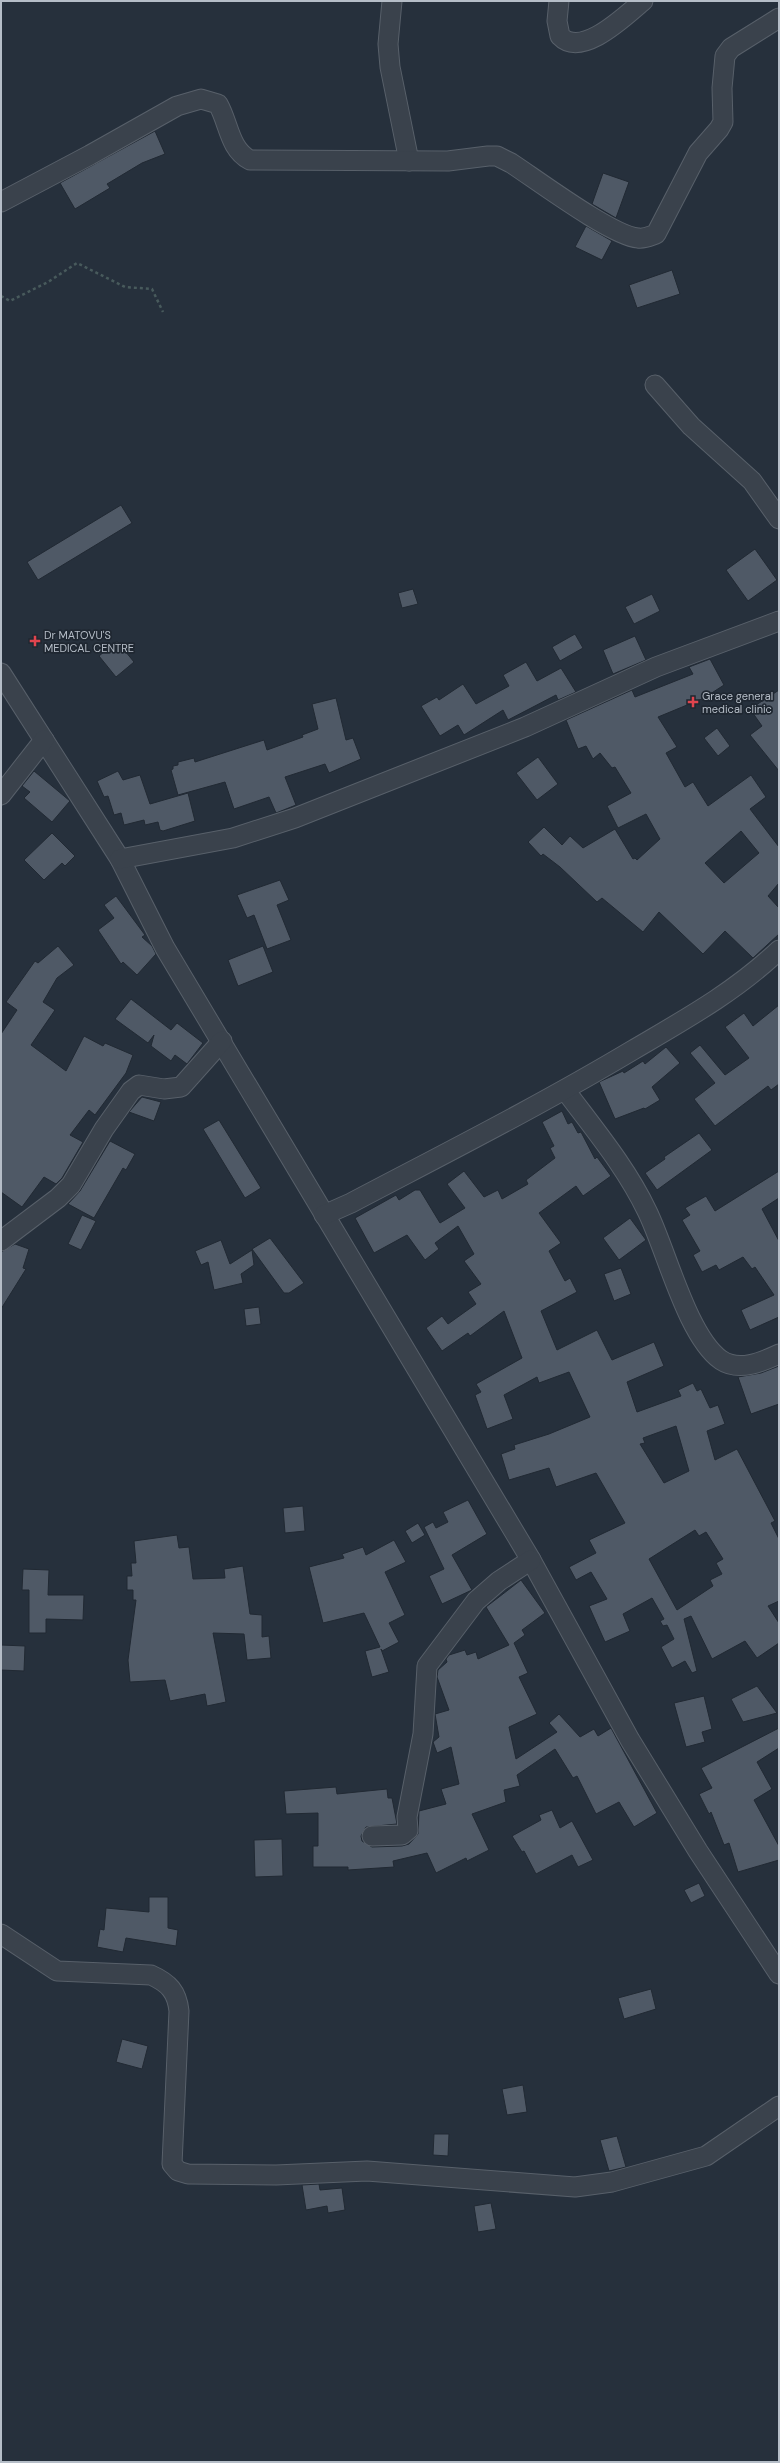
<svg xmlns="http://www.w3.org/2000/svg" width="780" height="2463" font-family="'DM Sans',sans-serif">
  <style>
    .building { fill: #4f5966; stroke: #212933; fill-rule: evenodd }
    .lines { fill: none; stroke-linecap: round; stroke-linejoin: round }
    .minor-casing { stroke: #58606a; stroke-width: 21 }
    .path { stroke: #485a5c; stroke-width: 2.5; stroke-dasharray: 3 3; stroke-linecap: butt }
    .minor { stroke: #3a424c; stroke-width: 19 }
    .health-dot { fill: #e0444e; stroke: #1f2731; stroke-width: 1.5 }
    .labels { text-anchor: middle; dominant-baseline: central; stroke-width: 3.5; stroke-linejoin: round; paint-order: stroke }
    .poi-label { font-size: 11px; fill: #b5bdc7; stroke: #1f2731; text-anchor: start }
  </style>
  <rect width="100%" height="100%" fill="#26303c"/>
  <!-- building -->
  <g class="building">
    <path d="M 155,131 L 165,154 L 142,163 L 107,184 L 110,188 L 75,209 L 60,183 Z"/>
    <path d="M 603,173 L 629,182 L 616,218 L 592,204 Z"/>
    <path d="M 586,226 L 612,241 L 602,260 L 575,247 Z"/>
    <path d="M 672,270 L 680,294 L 637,308 L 629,285 Z"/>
    <path d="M 121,505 L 132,523 L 38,580 L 27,562 Z"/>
    <path d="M 755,549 L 777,580 L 748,601 L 726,570 Z"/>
    <path d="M 413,589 L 418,604 L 402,608 L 398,593 Z"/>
    <path d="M 652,594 L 660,611 L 634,624 L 625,607 Z"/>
    <path d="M 575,634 L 583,648 L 560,661 L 552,647 Z"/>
    <path d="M 635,636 L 646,660 L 613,674 L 603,650 Z"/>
    <path d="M 117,641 L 134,662 L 116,677 L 99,656 Z"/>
    <path d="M 710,659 L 724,685 L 704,698 L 658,717 L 677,747 L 666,753 L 685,787 L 693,782 L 708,806 L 751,775 L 766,797 L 750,809 L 779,847 L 779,883 L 768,896 L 779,908 L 779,934 L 753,958 L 725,931 L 703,954 L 659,912 L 643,932 L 602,898 L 597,902 L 560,867 L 543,854 L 541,856 L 528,842 L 544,827 L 562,845 L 570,836 L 583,848 L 615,829 L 633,859 L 635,858 L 637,860 L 660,839 L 646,814 L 618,828 L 607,806 L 631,793 L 615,767 L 612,768 L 600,753 L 593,759 L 586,746 L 578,749 L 566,720 L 632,690 L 635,697 L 693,674 L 689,667 ZM 741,831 L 759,853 L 724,883 L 705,863 Z"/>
    <path d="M 526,662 L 537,681 L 561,668 L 576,692 L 558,700 L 556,695 L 508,720 L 503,710 L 464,735 L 458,725 L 440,736 L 421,706 L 437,697 L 439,700 L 463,684 L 476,704 L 509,686 L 503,675 Z"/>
    <path d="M 779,690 L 779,771 L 750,735 L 762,726 L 750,709 Z"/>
    <path d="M 336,698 L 346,740 L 353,738 L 361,759 L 329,773 L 325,764 L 285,777 L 296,805 L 276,813 L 269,797 L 234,809 L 225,782 L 178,795 L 171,770 L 173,769 L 173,766 L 178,765 L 178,762 L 194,758 L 195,762 L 264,740 L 267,750 L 303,737 L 302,735 L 318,729 L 312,704 Z"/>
    <path d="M 717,728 L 730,746 L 718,756 L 704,738 Z"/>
    <path d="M 538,757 L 558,784 L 537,800 L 516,773 Z"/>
    <path d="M 34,771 L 70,801 L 52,822 L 24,798 L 30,792 L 22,786 Z"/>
    <path d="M 118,771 L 123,780 L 140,775 L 150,804 L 188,793 L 195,821 L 163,831 L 160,830 L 158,822 L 145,825 L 144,820 L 124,825 L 121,813 L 114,815 L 108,796 L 104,797 L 97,781 Z"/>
    <path d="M 52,833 L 75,856 L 65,866 L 62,863 L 44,880 L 24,860 Z"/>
    <path d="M 280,880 L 289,900 L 277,905 L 291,940 L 267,949 L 254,915 L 247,918 L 237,895 Z"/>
    <path d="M 116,896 L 145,935 L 142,937 L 152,946 L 156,954 L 137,975 L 123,962 L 121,964 L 98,930 L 114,918 L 104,905 Z"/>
    <path d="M 58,946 L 74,965 L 57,978 L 43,1002 L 55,1010 L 31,1045 L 66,1071 L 84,1036 L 103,1046 L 105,1043 L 133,1055 L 126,1073 L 95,1115 L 89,1110 L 70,1135 L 83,1142 L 62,1178 L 56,1184 L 44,1177 L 22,1207 L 1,1192 L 1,1034 L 17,1010 L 6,1002 L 35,961 L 38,963 Z"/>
    <path d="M 263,946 L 273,972 L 238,986 L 228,960 Z"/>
    <path d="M 131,999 L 171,1030 L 177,1023 L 203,1043 L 187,1064 L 175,1055 L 171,1061 L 151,1046 L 154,1035 L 148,1043 L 115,1019 Z"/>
    <path d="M 779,1005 L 779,1084 L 771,1090 L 768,1086 L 715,1126 L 694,1099 L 715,1083 L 690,1053 L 700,1045 L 725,1075 L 749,1058 L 725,1027 L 744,1013 L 753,1026 Z"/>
    <path d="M 666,1047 L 680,1063 L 652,1087 L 660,1100 L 645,1109 L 644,1108 L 615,1119 L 599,1082 L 623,1071 L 624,1073 L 643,1061 L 645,1064 Z"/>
    <path d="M 142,1097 L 161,1102 L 154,1121 L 129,1112 Z"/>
    <path d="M 562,1111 L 568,1124 L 572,1122 L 578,1133 L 581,1132 L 595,1159 L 597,1157 L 611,1176 L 583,1196 L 576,1186 L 539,1213 L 561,1243 L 549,1251 L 565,1281 L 570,1278 L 577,1292 L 541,1311 L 557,1350 L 597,1330 L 612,1360 L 654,1342 L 664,1366 L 627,1382 L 637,1412 L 681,1396 L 678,1390 L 693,1383 L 697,1391 L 701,1389 L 710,1408 L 718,1405 L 725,1424 L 707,1431 L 715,1460 L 737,1449 L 775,1521 L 771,1523 L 779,1539 L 779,1601 L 768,1606 L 779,1623 L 779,1643 L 757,1658 L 745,1641 L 712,1659 L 691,1616 L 684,1619 L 697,1671 L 692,1673 L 685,1661 L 672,1668 L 661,1647 L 674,1639 L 667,1625 L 663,1626 L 660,1621 L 664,1619 L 652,1598 L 623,1614 L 630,1631 L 605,1642 L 589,1606 L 607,1599 L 591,1572 L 576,1580 L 569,1567 L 596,1553 L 589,1540 L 625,1523 L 596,1473 L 556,1487 L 549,1468 L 509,1480 L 501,1454 L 515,1449 L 514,1445 L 549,1434 L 590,1417 L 569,1372 L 539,1383 L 537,1377 L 504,1395 L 513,1419 L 487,1429 L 475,1395 L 481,1392 L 476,1384 L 522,1358 L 504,1311 L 470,1336 L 468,1333 L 442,1351 L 426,1328 L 442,1316 L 448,1324 L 476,1304 L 468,1292 L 481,1284 L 464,1261 L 474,1254 L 458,1226 L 435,1243 L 439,1249 L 425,1260 L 407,1235 L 374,1253 L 355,1218 L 396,1195 L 399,1200 L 415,1190 L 420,1190 L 440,1223 L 465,1208 L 447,1184 L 464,1171 L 484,1197 L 498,1190 L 502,1199 L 528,1184 L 526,1180 L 555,1158 L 550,1148 L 554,1146 L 542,1122 ZM 676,1426 L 689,1471 L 664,1483 L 640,1444 L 645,1443 L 643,1438 ZM 695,1530 L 699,1536 L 706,1532 L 723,1559 L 716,1563 L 722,1574 L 710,1580 L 713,1586 L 677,1610 L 649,1559 Z"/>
    <path d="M 219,1120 L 261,1188 L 245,1198 L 203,1129 Z"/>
    <path d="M 699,1133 L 712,1150 L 657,1190 L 645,1173 L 665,1159 L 664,1157 Z"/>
    <path d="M 110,1141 L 135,1154 L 126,1170 L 123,1168 L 94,1218 L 68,1204 L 80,1191 Z"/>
    <path d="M 779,1171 L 779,1198 L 762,1209 L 779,1241 L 779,1317 L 750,1330 L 741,1310 L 774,1295 L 755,1267 L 752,1269 L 743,1257 L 719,1270 L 716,1265 L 702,1272 L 693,1255 L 700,1251 L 682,1220 L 690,1215 L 685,1208 L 706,1196 L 715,1211 Z"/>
    <path d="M 82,1215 L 96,1221 L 81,1250 L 68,1244 Z"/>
    <path d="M 630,1218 L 646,1240 L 619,1260 L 603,1238 Z"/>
    <path d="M 270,1238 L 304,1283 L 289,1293 L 284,1293 L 252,1249 Z"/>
    <path d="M 221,1240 L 230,1264 L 252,1250 L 254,1265 L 241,1274 L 243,1283 L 214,1290 L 208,1262 L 201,1265 L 195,1251 Z"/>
    <path d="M 15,1244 L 29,1249 L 23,1268 L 26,1269 L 1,1309 L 1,1252 Z"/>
    <path d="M 621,1268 L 631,1294 L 614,1301 L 604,1274 Z"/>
    <path d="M 259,1307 L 261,1324 L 246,1326 L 244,1309 Z"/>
    <path d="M 779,1366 L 779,1404 L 751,1414 L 738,1377 L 761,1373 Z"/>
    <path d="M 468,1500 L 487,1534 L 452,1555 L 472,1590 L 442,1604 L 429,1576 L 444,1569 L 424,1527 L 433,1522 L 436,1528 L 448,1522 L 443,1512 Z"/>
    <path d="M 303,1506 L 305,1531 L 285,1533 L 283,1508 Z"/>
    <path d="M 418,1523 L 425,1535 L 412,1543 L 405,1531 Z"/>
    <path d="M 177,1535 L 179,1548 L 189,1547 L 193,1579 L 225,1578 L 224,1569 L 243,1566 L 250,1614 L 262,1615 L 262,1637 L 269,1636 L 271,1658 L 247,1660 L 244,1634 L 213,1633 L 226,1702 L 207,1706 L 205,1694 L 170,1701 L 165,1680 L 130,1682 L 128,1660 L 136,1600 L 133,1600 L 133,1590 L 127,1590 L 127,1576 L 132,1576 L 131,1563 L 136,1563 L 134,1541 Z"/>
    <path d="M 394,1540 L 406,1562 L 385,1572 L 405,1615 L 389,1623 L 399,1642 L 382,1651 L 381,1649 L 389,1672 L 372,1677 L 365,1651 L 380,1647 L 364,1613 L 323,1623 L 309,1567 L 344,1558 L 342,1554 L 363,1547 L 366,1555 Z"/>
    <path d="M 23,1569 L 49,1570 L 48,1595 L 84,1595 L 83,1620 L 46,1619 L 46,1633 L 29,1633 L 29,1590 L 22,1590 Z"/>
    <path d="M 521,1580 L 545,1613 L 522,1630 L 525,1635 L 514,1643 L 528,1673 L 519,1677 L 537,1714 L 509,1727 L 516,1759 L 557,1732 L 549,1723 L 559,1714 L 580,1737 L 594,1729 L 598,1736 L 611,1728 L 657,1813 L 634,1827 L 619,1802 L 596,1814 L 577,1776 L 573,1778 L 555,1749 L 517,1775 L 520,1786 L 504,1790 L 506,1802 L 472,1814 L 489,1850 L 467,1861 L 466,1858 L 436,1873 L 427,1853 L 393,1861 L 394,1867 L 348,1870 L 348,1867 L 313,1867 L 313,1846 L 318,1846 L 318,1813 L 286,1814 L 284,1791 L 336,1787 L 337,1794 L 387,1789 L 388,1798 L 392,1798 L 397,1824 L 366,1827 L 361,1836 L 362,1841 L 372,1847 L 402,1846 L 409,1844 L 418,1834 L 419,1811 L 446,1804 L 441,1789 L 459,1784 L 451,1747 L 437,1753 L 433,1742 L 439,1737 L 435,1714 L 449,1710 L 437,1677 L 438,1670 L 447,1662 L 446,1659 L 449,1655 L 465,1650 L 467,1655 L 476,1652 L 478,1659 L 509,1645 L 486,1607 Z"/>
    <path d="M 1,1645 L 25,1646 L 24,1671 L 1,1670 Z"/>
    <path d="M 757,1686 L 777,1713 L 743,1722 L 731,1699 Z"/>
    <path d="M 704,1696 L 712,1729 L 702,1732 L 705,1742 L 686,1747 L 674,1703 Z"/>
    <path d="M 779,1728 L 779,1748 L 757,1762 L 772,1789 L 754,1800 L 779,1846 L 779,1860 L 738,1872 L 729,1843 L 724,1845 L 711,1812 L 709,1814 L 699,1794 L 712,1788 L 701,1768 Z"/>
    <path d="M 552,1810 L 560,1828 L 572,1821 L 593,1860 L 578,1867 L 572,1855 L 536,1874 L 524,1851 L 522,1852 L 512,1836 L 541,1820 L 539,1815 Z"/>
    <path d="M 282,1839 L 283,1876 L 255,1877 L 254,1840 Z"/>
    <path d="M 699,1883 L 705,1896 L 691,1903 L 684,1890 Z"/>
    <path d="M 149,1897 L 168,1897 L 168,1928 L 178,1930 L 176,1946 L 126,1938 L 123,1952 L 97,1947 L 100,1929 L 104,1930 L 106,1908 L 149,1912 Z"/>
    <path d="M 651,1989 L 656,2009 L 624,2019 L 618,1998 Z"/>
    <path d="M 122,2039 L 148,2046 L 142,2069 L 116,2062 Z"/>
    <path d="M 523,2085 L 527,2112 L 507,2115 L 502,2089 Z"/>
    <path d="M 434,2134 L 449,2134 L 448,2156 L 433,2155 Z"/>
    <path d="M 617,2136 L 626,2167 L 609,2171 L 600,2140 Z"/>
    <path d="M 319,2184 L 320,2190 L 342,2188 L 345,2210 L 328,2213 L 327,2206 L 306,2210 L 302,2185 Z"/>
    <path d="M 491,2203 L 496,2229 L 478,2232 L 474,2206 Z"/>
  </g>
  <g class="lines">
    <!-- minor casing -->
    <g class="minor-casing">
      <g id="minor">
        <path d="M 392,1 L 388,44 L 390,67 L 409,161"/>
        <path d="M 559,1 L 557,21 L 560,36 C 582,59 626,15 643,1"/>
        <path d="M 1,202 L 90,155 L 177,106 L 201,99 L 218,104 C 229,123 229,149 250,160 L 448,161 L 488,156 L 497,156 L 511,163 C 537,180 612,236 638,238 C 645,239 650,236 656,234 L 698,153 L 719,129 L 723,122 L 722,88 L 725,56 L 731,48 L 779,18"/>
        <path d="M 655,385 L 691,426 L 752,481 L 779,519"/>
        <path d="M 1,673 L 120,859 L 165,948 L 531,1560 L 630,1740 L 698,1851 L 779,1974"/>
        <path d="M 1,795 L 44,740"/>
        <path d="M 120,859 L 233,838 L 295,818 L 525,727 L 656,667 L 779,621"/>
        <path d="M 565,1090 C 594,1129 626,1167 647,1211 C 666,1249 687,1336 721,1360 C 739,1372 762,1362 779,1354"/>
        <path d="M 324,1215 L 351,1203 C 446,1153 541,1105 633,1050 C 684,1020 735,992 779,950"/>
        <path d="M 1,1241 L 58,1198 L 71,1185 L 104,1129 L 131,1091 L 139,1085 L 164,1089 L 181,1087 L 222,1041"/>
        <path d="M 372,1836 L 402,1835 L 408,1830 L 407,1817 L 423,1734 L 427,1666 L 476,1601 L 499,1581 L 531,1560"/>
        <path d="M 1,1934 L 57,1971 L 151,1975 C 169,1983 177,1992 179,2011 L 172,2164 L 178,2171 L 188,2174 L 276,2175 L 367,2171 L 575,2187 L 612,2182 L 706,2156 L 779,2106"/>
      </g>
    </g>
    <!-- path -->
    <path class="path" d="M 1,296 L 10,301 L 48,282 L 77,263 L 125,287 L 152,289 L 163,312"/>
    <!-- minor -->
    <use href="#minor" class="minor"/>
  </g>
  <!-- markers -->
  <g class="health-dot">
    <path d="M33 635h4v4h4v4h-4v4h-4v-4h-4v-4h4z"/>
    <path d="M691 696h4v4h4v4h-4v4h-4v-4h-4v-4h4z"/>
  </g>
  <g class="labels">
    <!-- poi labels -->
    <g class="poi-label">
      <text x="44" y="635">Dr MATOVU'S<tspan x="44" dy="13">MEDICAL CENTRE</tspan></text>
      <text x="702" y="696">Grace general<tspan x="702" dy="13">medical clinic</tspan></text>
    </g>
  </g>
  <!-- border -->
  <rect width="780" height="2463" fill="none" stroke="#b5bdc7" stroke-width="4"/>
</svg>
